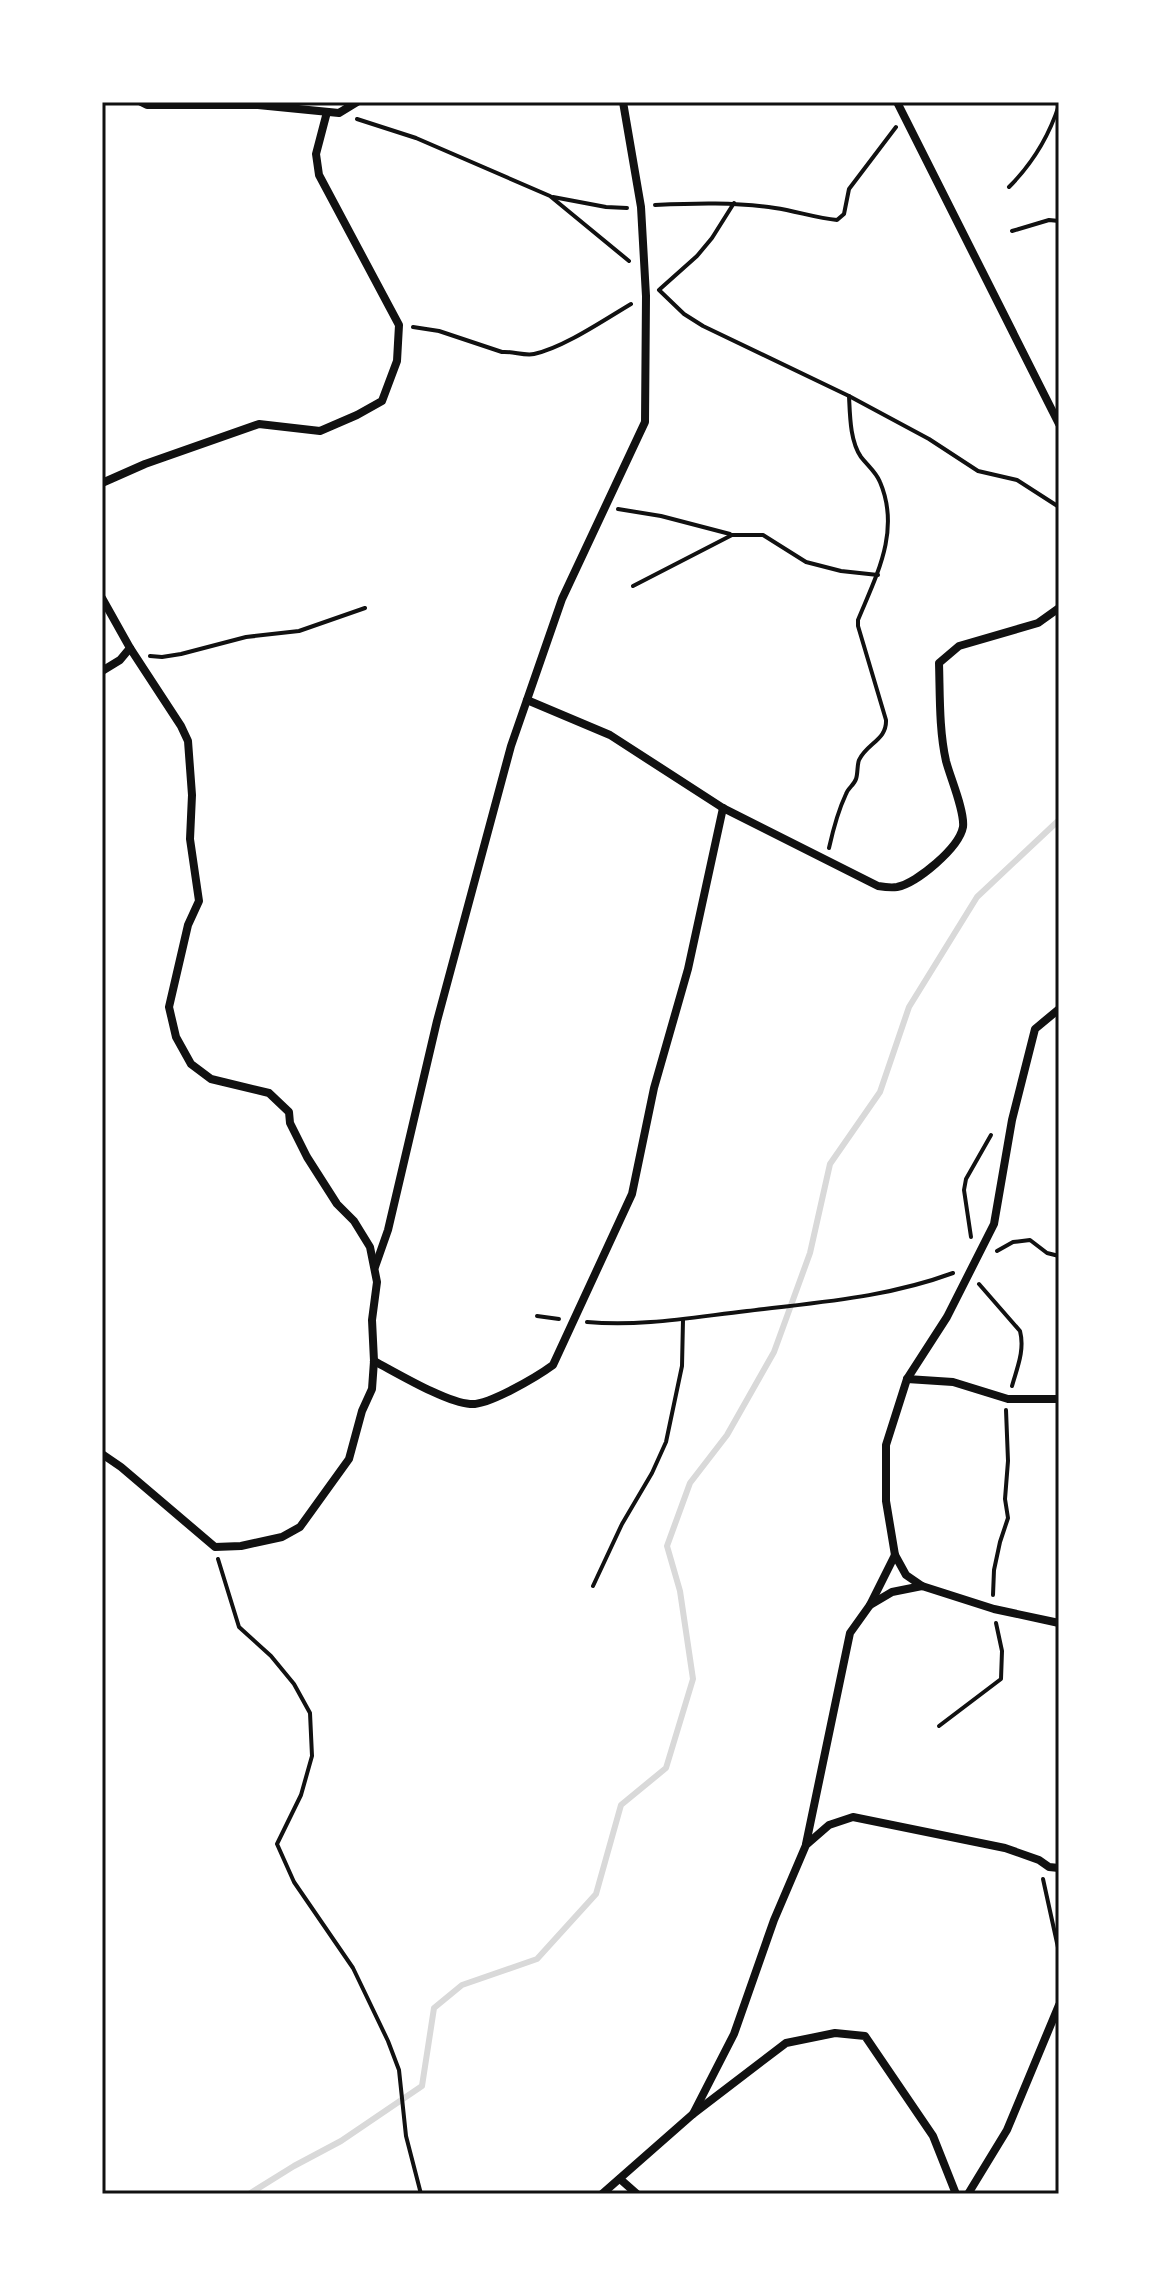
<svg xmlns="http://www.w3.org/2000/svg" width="1161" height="2296" font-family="Barlow,sans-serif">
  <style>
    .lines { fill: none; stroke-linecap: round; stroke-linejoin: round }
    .stream { stroke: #d9d9d9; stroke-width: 6 }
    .path { stroke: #111; stroke-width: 4 }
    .minor { stroke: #111; stroke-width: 8 }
    .neatline { fill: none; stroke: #111; stroke-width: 3 }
  </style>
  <rect width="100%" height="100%" fill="#fff"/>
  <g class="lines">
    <!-- stream -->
    <path class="stream" d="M 249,2194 L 294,2166 L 341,2141 L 422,2086 L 434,2008 L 462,1985 L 537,1959 L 596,1894 L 621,1805 L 666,1768 L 693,1679 L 680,1591 L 667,1546 L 690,1483 L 727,1435 L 774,1352 L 810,1253 L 830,1164 L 880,1092 L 909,1007 L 977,897 L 1059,820"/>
    <!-- path -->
    <g class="path">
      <path d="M 357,119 L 416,138 L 550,196 L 629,261"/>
      <path d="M 1009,187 C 1032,164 1049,136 1059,105"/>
      <path d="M 553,197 L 606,207 L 627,208"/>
      <path d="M 655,205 C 696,203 735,202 775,208 C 796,211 816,218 837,220 L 844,214 L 849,189 L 896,127"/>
      <path d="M 1012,231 L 1049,220 L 1059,221"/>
      <path d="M 660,289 L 697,256 L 712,238 L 734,203"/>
      <path d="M 659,290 L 684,314 L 703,326 L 849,396 L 929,439 L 978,471 L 1017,480 L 1059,507"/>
      <path d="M 413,327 L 439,331 L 502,352 C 513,351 524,356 534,354 C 563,348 604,320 631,304"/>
      <path d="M 618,509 L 661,516 L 730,534"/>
      <path d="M 633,586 L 732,535 L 763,535 L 806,562 L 841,571 L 878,575"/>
      <path d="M 150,656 L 162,657 L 181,654 L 246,637 L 299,631 L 365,608"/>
      <path d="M 829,848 C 833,830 838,811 846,794 C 848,788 854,785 856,779 C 858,773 857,765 859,760 C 867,743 887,740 886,720 L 858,626 L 858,620 C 876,576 901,531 880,482 C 876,472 868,466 861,457 C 850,441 850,416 849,396"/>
      <path d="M 971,1237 L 964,1190 L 966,1179 L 991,1135"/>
      <path d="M 997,1251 L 1013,1242 L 1030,1240 L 1047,1253 L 1059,1256"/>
      <path d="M 979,1284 L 1020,1331 C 1025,1350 1017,1368 1012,1386"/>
      <path d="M 537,1316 L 559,1319"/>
      <path d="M 587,1322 C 641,1327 694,1317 747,1311 C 819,1302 885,1298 953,1273"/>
      <path d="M 218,1559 L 239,1627 L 271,1656 L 294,1684 L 310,1713 L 312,1756 L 301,1795 L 277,1844 L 294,1882 L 353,1968 L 388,2041 L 399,2070 L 406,2136 L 421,2194"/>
      <path d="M 593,1586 L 622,1524 L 652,1473 L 666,1442 L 682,1366 L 683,1320"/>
      <path d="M 993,1595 L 994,1570 L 1000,1542 L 1008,1518 L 1005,1499 L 1008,1461 L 1006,1410"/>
      <path d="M 939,1726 L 1001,1679 L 1002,1651 L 996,1623"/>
      <path d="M 1043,1879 L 1059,1952"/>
    </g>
    <!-- minor -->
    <g class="minor">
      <path d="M 141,102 L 147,105 L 258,105 L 339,113 L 357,102"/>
      <path d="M 897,102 L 1059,424"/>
      <path d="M 102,483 L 145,464 L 259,424 L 320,431 L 357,415 L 382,401 L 397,361 L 399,325 L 319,175 L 316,154 L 327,112"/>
      <path d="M 102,598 L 130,648 L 181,726 L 188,741 L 192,795 L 190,839 L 199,901 L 188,925 L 169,1007 L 176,1037 L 191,1064 L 211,1079 L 269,1093 L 289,1112 L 290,1123 L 307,1157 L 337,1204 L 354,1221 L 370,1247 L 377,1282 L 372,1320 L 374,1361 L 372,1389 L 362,1411 L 349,1459 L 300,1527 L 282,1537 L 241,1546 L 215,1547 L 121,1467 L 102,1454"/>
      <path d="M 102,671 L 120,660 L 130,648"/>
      <path d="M 527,700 L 610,735 L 723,808 L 878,886 C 884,887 891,888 897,887 C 917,883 959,848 963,827 C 965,811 950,777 946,761 C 939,730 940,695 939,663 L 959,646 L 1038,623 L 1059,608"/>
      <path d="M 375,1267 L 388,1230 L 437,1021 L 511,746 L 562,599 L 645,422 L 646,296 L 641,207 L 623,102"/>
      <path d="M 374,1361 C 397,1373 447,1403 470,1404 C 488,1406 538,1376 553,1365 L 632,1194 L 654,1088 L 688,969 L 723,808"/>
      <path d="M 907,1379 L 953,1382 L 1008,1399 L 1059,1399"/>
      <path d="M 895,1555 L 906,1575 L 922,1586"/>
      <path d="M 870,1605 L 895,1555 L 886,1501 L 886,1445 L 907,1379 L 947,1317 L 994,1224 L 1012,1120 L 1035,1029 L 1059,1009"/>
      <path d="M 806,1844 L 850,1633 L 870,1605 L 892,1592 L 922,1586 L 994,1609 L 1059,1623"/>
      <path d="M 693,2114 L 734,2034 L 774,1920 L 806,1845 L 829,1825 L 853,1817 L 1005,1848 L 1039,1860 L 1049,1867 L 1059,1868"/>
      <path d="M 620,2179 L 637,2194"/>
      <path d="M 602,2194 L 693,2114 L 786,2043 L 835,2033 L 865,2036 L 933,2136 L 956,2194"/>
      <path d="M 968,2194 L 1007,2130 L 1059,2005"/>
    </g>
  </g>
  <!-- border -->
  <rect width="1161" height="2296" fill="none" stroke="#ffffff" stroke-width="208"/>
  <rect x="104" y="104" width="953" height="2088" class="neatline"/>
</svg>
